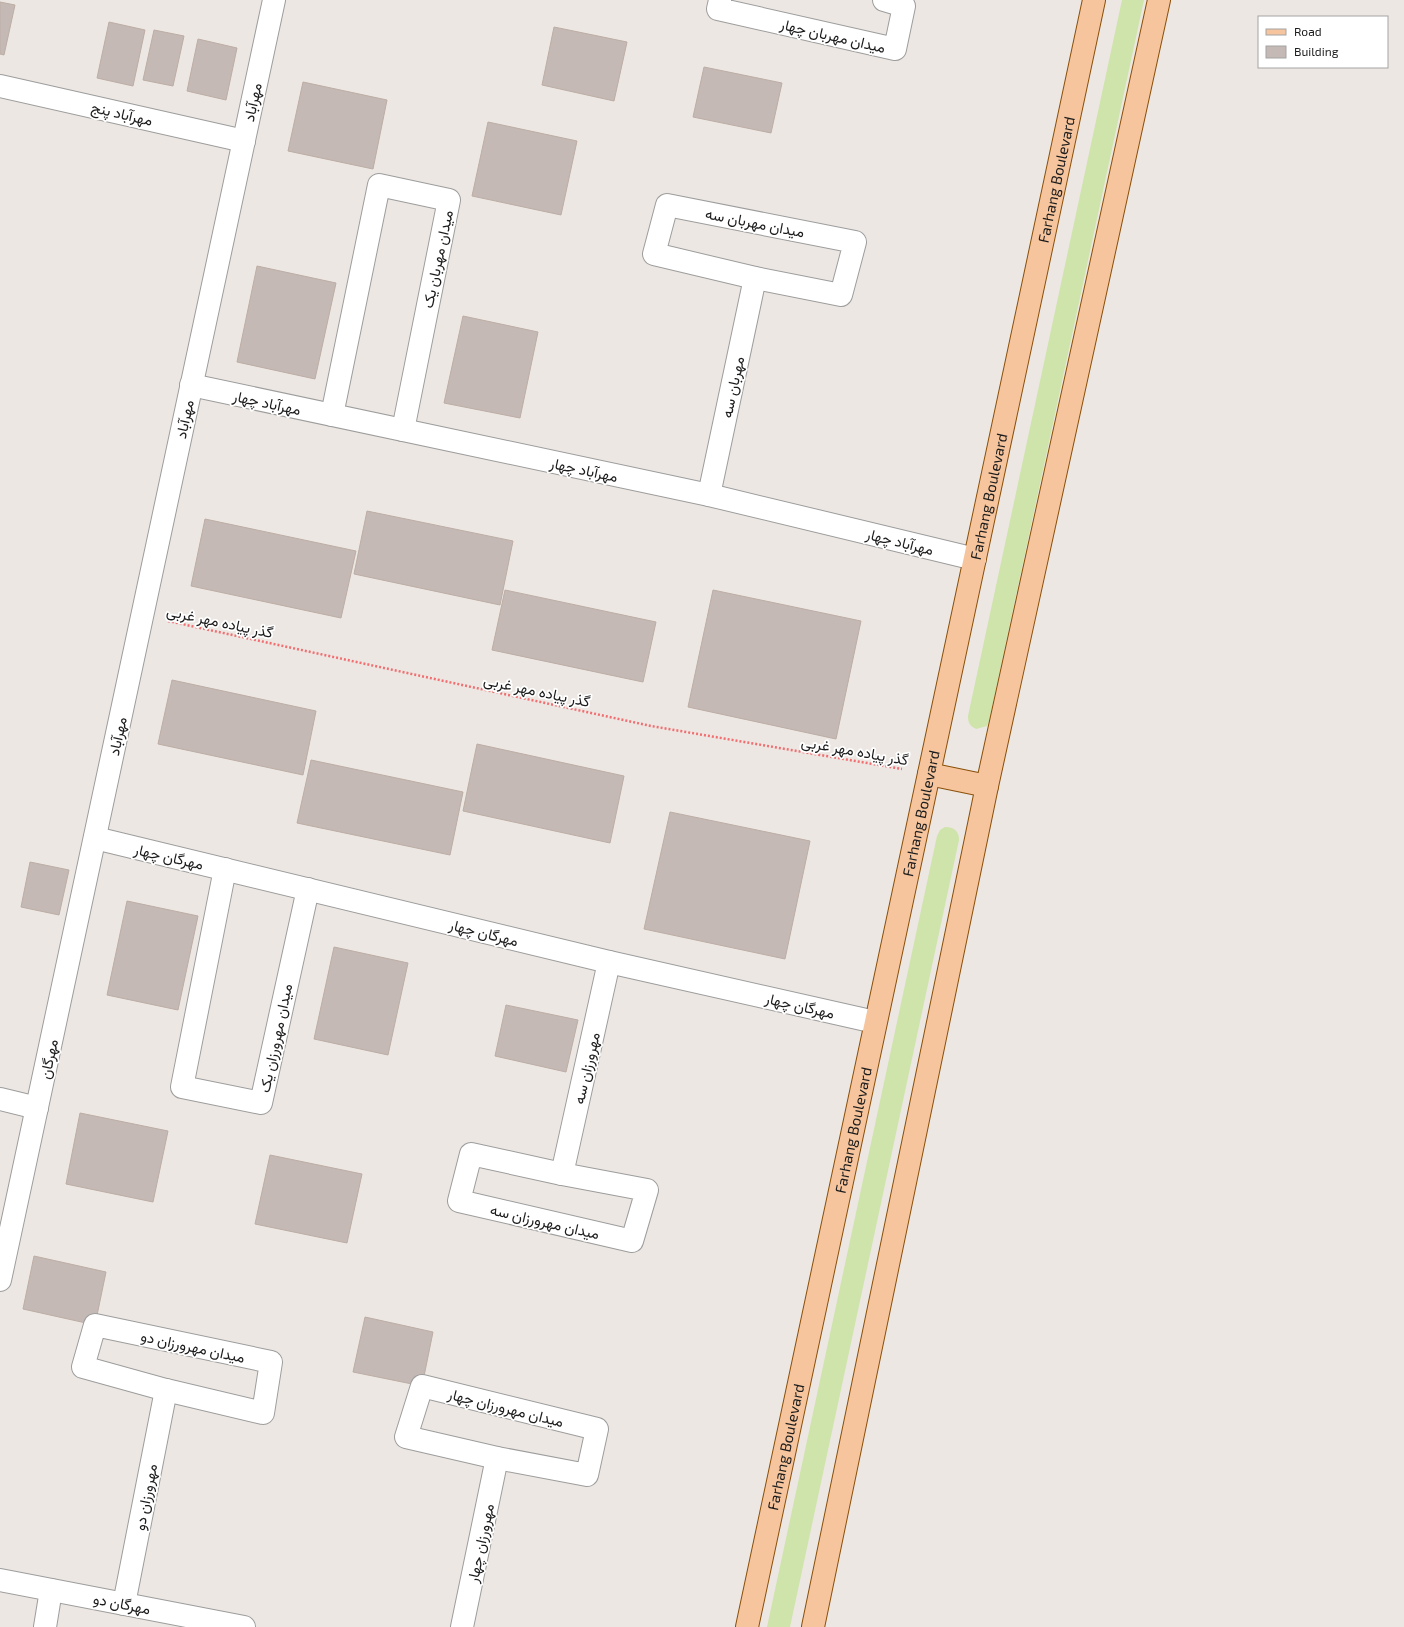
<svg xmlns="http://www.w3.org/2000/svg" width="1404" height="1627" font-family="'Exo 2',Vazirmatn,sans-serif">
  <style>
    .grass { fill: #cee4aa }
    .building { fill: #c4b9b5; stroke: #bdada5 }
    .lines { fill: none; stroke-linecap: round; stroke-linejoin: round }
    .minor-casing { stroke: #9d9d9d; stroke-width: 24 }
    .major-casing { stroke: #8a4f09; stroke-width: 24 }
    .path { stroke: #f16e71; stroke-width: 2.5; stroke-dasharray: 2 2; stroke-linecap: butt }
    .minor { stroke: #fff; stroke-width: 22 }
    .major { stroke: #f6c59d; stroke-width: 22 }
    .labels { text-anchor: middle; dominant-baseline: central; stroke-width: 3.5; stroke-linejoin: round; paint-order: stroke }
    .street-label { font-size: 15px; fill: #1c1c1c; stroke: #fff }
  </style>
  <rect width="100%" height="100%" fill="#ece7e2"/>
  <!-- grass -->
  <g class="grass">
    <path d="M 1122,0 L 1144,0 L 989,721 L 987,726 L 976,729 C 970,726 968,723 968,716 Z"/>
    <path d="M 945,827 C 954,827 959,831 959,840 L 790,1627 L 767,1627 L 937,836 L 940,830 Z"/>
  </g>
  <!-- building -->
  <g class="building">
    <path d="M 0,2 L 15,5 L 4,55 L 0,54 Z"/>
    <path d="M 109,22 L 145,30 L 133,86 L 97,78 Z"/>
    <path d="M 554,27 L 627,42 L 614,101 L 542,85 Z"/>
    <path d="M 154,30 L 184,36 L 173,86 L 143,80 Z"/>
    <path d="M 198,39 L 237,48 L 226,100 L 187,91 Z"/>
    <path d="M 704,67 L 782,83 L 771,133 L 693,117 Z"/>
    <path d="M 303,82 L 387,100 L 373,169 L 288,151 Z"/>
    <path d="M 488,122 L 577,141 L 561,215 L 472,196 Z"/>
    <path d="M 257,266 L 336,283 L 315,379 L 237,362 Z"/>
    <path d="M 463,316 L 538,332 L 520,418 L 444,403 Z"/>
    <path d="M 367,511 L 513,541 L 500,605 L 354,574 Z"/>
    <path d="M 205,519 L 356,551 L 341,618 L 191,586 Z"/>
    <path d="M 505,590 L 656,622 L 643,682 L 492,650 Z"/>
    <path d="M 713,590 L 861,621 L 836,739 L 688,707 Z"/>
    <path d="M 172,680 L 316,711 L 303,775 L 158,744 Z"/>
    <path d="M 477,744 L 624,776 L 610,843 L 463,811 Z"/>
    <path d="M 311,760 L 463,792 L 450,855 L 297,823 Z"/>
    <path d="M 670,812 L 810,841 L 785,959 L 644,929 Z"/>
    <path d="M 30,862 L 69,870 L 59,915 L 21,907 Z"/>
    <path d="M 127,901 L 198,916 L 178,1010 L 107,995 Z"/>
    <path d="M 334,947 L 408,963 L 388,1055 L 314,1039 Z"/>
    <path d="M 506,1005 L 578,1020 L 566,1072 L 495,1056 Z"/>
    <path d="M 80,1113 L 168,1131 L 153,1202 L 66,1184 Z"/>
    <path d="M 270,1155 L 362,1174 L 347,1243 L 255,1224 Z"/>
    <path d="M 34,1256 L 106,1272 L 95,1325 L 23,1309 Z"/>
    <path d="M 365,1317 L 433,1332 L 422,1386 L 353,1372 Z"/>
  </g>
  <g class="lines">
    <!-- minor casing -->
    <g class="minor-casing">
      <g id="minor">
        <path d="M 720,0 L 718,9 L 895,49 L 904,6 L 884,0"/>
        <path d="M 0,86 L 244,141"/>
        <path d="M 667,205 L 855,242 L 841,295 L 755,278 L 654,254 Z"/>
        <path d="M 191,385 L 709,495 L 975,559"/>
        <path d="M 332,415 L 379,185 L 449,200 L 403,430"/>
        <path d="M 709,495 L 755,278"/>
        <path d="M 95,838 L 609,962 L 875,1022"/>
        <path d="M 225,869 L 182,1087 L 261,1103 L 308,889"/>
        <path d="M 0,1099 L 37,1108"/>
        <path d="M 471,1154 L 562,1174 L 647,1190 L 632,1241 L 459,1201 Z"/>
        <path d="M 562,1174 L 609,962"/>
        <path d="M 0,1280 L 274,0"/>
        <path d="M 95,1325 L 271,1362 L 263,1413 L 166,1390 L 83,1367 Z"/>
        <path d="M 422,1386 L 597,1429 L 587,1475 L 497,1458 L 406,1437 Z"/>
        <path d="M 0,1580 L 244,1627"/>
        <path d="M 124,1604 L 166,1390"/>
        <path d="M 45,1627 L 51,1590"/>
        <path d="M 462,1627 L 497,1458"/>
      </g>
    </g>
    <!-- major casing -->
    <g class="major-casing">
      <g id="major">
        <path d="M 929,774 L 987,786"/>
        <path id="s1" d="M 747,1627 C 862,1084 979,542 1094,0"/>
        <path d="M 813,1627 L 987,786 L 1159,0"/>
      </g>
    </g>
    <!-- path -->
    <path class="path" d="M 168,621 L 651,726 L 902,769"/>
    <!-- minor -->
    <use href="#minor" class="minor"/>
    <!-- major -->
    <use href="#major" class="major"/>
  </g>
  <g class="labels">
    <!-- street labels -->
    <g class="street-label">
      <text transform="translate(833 35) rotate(13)">میدان مهربان چهار</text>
      <text transform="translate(252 102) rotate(-78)">مهرآباد</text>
      <text transform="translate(122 113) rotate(13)">مهرآباد پنج</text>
      <text stroke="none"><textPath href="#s1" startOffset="1480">Farhang Boulevard</textPath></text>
      <text transform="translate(755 222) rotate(11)">میدان مهربان سه</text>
      <text transform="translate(437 259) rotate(-78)">میدان مهربان یک</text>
      <text transform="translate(732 387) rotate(-78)">مهربان سه</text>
      <text transform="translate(267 402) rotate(12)">مهرآباد چهار</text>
      <text transform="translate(184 419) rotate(-78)">مهرآباد</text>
      <text transform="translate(584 469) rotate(12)">مهرآباد چهار</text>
      <text stroke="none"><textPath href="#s1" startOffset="1156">Farhang Boulevard</textPath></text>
      <text transform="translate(900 541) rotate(14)">مهرآباد چهار</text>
      <text transform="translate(220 621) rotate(12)">گذر پیاده مهر غربی</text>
      <text transform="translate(537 690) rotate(12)">گذر پیاده مهر غربی</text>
      <text transform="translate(117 736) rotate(-78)">مهرآباد</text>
      <text transform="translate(855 750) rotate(10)">گذر پیاده مهر غربی</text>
      <text stroke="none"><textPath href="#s1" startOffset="832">Farhang Boulevard</textPath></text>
      <text transform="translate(169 856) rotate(13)">مهرگان چهار</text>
      <text transform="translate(484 932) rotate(14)">مهرگان چهار</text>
      <text transform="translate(800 1005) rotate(13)">مهرگان چهار</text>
      <text transform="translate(275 1038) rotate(-78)">میدان مهرورزان یک</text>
      <text transform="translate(48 1059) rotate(-78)">مهرگان</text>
      <text transform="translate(586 1068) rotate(-77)">مهرورزان سه</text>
      <text stroke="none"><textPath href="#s1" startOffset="508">Farhang Boulevard</textPath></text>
      <text transform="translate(545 1221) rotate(13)">میدان مهرورزان سه</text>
      <text transform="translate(193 1346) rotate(12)">میدان مهرورزان دو</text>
      <text transform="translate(506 1407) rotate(14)">میدان مهرورزان چهار</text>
      <text stroke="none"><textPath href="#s1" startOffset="184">Farhang Boulevard</textPath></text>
      <text transform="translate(145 1497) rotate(-79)">مهرورزان دو</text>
      <text transform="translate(480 1543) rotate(-78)">مهرورزان چهار</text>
      <text transform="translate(122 1603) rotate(11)">مهرگان دو</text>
    </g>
  </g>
  <!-- legend -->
  <rect x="1258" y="16" width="130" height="52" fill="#ffffff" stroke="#a4a4a4"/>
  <rect x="1266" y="29" width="20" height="6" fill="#f6c59d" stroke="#a4a4a4"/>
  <text x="1294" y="36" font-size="12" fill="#1c1c1c">Road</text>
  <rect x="1266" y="46" width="20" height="12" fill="#c4b9b5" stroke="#a4a4a4"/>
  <text x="1294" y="56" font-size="12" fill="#1c1c1c">Building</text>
</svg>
